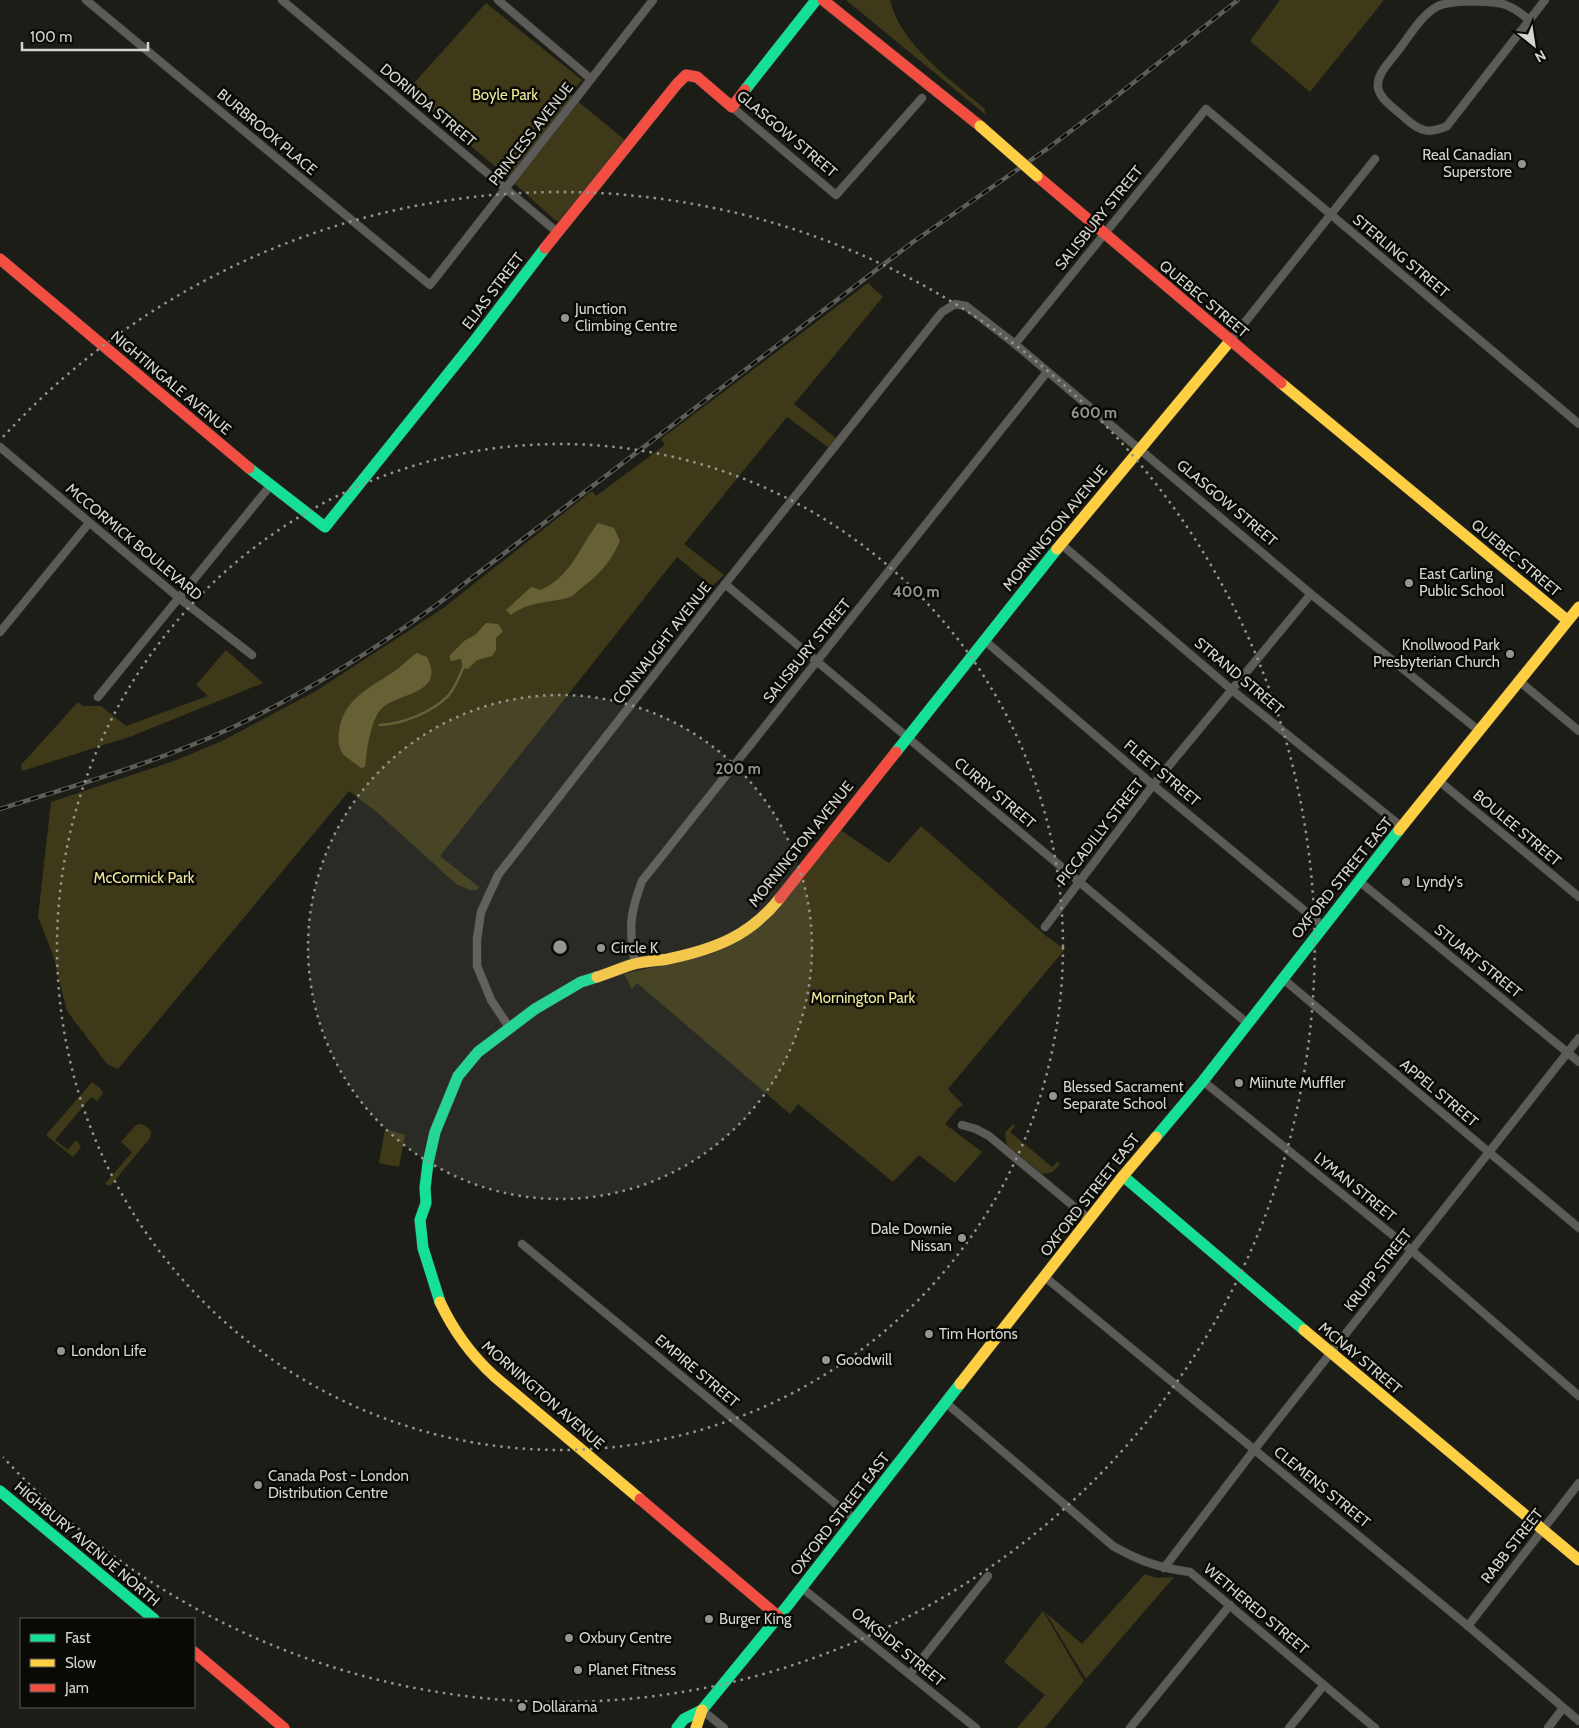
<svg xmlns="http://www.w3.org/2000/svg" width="1579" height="1728" font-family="Cabin,sans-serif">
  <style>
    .green { fill: #3e3a19 }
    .water { fill: #666035 }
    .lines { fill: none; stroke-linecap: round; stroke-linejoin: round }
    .stream { stroke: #666035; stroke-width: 2.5 }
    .street-casing { stroke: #383834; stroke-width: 9 }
    .fast-casing { stroke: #383834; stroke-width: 12 }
    .slow-casing { stroke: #383834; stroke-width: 12 }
    .jam-casing { stroke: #383834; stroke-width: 12 }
    .street { stroke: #5c5b57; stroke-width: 8 }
    .fast { stroke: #16e098; stroke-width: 11 }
    .slow { stroke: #ffcf43; stroke-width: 11 }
    .jam { stroke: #f24e42; stroke-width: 11 }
    .rail-casing { stroke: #5d5d59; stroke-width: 4.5 }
    .rail { stroke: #090905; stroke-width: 2.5; stroke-dasharray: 8; stroke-linecap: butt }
    .slow-bridge-casing { stroke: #383834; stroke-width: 12; stroke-linecap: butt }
    .slow-bridge { stroke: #ffcf43; stroke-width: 11 }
    .ring { fill: none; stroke: #95958e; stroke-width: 2.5; stroke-dasharray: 2.5 5 }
    .poi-dot { fill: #95958e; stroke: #090905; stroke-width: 2 }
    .labels { text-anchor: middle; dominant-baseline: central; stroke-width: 5; stroke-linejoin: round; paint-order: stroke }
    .park-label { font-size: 15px; fill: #f0e89b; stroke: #090905 }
    .street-label { font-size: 15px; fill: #d5d5ce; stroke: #090905 }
    .poi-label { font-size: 15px; fill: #d5d5ce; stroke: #090905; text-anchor: start }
    .centre { fill: #95958e; stroke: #090905; stroke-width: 2.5 }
    .ring-label { font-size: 15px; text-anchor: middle; font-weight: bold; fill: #95958e; stroke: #090905; stroke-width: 5; stroke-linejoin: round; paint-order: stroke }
  </style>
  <rect width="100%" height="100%" fill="#1d1d18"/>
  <!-- green -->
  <g class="green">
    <path d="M 846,0 L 890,0 C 900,44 951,80 984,108 L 986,115 Z"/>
    <path d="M 1280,0 L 1384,0 L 1310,92 L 1250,41 Z"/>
    <path d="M 486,3 L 582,80 L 570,95 L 625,140 L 559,221 L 555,220 L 496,167 L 406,92 Z"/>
    <path d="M 868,283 L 883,297 L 794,404 L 837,439 L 829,448 L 787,417 L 684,544 L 724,575 L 712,586 L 677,557 L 440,856 L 479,887 L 477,890 L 470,890 L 456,884 L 378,813 L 349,791 L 118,1069 L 107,1064 L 67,1011 L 53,955 L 38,917 L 51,802 L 174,761 L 224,740 L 316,691 L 442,609 L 592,491 L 596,496 L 665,445 L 661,439 Z"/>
    <path d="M 226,650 L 263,683 L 132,736 L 22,771 L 21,765 L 78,702 L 83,706 L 101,706 L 126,726 L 208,696 L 196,685 Z"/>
    <path d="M 921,826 L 1046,936 L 1065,949 L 948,1089 L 963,1105 L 958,1108 L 945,1124 L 982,1152 L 955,1183 L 919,1155 L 893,1182 L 798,1104 L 790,1114 L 637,983 L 632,989 L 624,974 L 707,955 L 726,948 L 747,935 L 839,829 L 889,863 Z"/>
    <path d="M 92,1082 L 100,1088 L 103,1093 L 97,1101 L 91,1097 L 55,1140 L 68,1150 L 76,1140 L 81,1147 L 73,1157 L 46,1135 Z"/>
    <path d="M 139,1124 C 145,1124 148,1127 151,1132 L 150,1138 L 110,1186 L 105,1184 L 132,1152 L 121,1142 L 135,1126 Z"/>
    <path d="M 1013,1124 L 1015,1126 L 1010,1132 L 1052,1167 L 1057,1162 L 1060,1164 C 1054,1171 1051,1175 1041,1173 L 1007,1145 L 1005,1133 Z"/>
    <path d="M 385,1129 L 405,1135 L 399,1167 L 379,1163 Z"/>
    <path d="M 1145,1574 L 1157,1578 L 1174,1577 L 1086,1679 L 1045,1612 L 1082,1644 Z"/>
    <path d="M 1043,1611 L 1084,1681 L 1045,1728 L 1017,1728 L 1045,1695 L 1004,1662 Z"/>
  </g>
  <!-- water -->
  <g class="water">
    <path d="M 598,523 L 614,528 L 620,541 C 611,562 598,576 580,589 C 576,593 572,597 567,598 C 548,603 527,602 511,615 L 506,610 L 531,587 L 541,590 C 547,587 553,583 558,579 C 575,564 584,541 598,523 Z"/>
    <path d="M 486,623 L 498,624 L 503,631 L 496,638 L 496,650 L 492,656 L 477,660 L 468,669 L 463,668 L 461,659 L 451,661 L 449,656 L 464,641 L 475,635 Z"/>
    <path d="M 417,653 L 427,657 C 446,694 400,692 382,708 C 370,720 367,751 365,767 L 361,768 C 356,764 350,760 345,756 C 338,749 338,740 339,731 C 343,700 369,688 392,673 C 401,667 408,659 417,653 Z"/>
  </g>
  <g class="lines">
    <!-- stream -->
    <path class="stream" d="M 380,725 C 403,724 432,712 448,696 C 455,688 459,678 463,668"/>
    <!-- street casing -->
    <g class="street-casing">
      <g id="street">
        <path d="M 86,0 L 430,285 L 653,0"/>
        <path d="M 282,0 L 557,232"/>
        <path d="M 498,0 L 591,79"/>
        <path d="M 1529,20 C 1521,13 1513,7 1503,4 C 1487,1 1453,0 1438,6 C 1421,15 1409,37 1397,52 C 1390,62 1376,74 1378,88 C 1381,101 1397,110 1406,119 C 1421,132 1429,134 1447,126 L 1545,0"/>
        <path d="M 732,107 L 836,195 L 922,98"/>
        <path d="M 1230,341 L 1375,159"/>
        <path d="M 1015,344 L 1206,109 L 1579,424"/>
        <path d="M 0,447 L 179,598 L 252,655"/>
        <path d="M 1061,544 L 1232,690 L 1402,827"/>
        <path d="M 725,584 L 1247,1023"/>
        <path d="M 0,632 L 89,523"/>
        <path d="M 984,640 L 1153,785 L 1323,926"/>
        <path d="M 1518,680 L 1579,731"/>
        <path d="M 98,697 L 270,486"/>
        <path d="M 1438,780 L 1579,897"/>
        <path d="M 1359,881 L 1579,1062"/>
        <path d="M 1045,927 L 1153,785 L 1311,594"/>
        <path d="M 635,964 C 629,928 629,916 642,881 L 1047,372"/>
        <path d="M 1282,978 L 1579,1228"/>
        <path d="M 509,1027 L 491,1000 L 477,966 L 477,939 L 481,912 L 498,875 L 725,584 L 942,312 L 955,304 L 966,306 L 1015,344 L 1311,594 L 1478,730"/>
        <path d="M 1203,1081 L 1411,1250 L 1579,1396"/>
        <path d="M 962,1125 L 976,1129 L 989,1136 L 1089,1219"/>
        <path d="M 522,1244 L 854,1519"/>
        <path d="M 1045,1277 L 1468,1626 L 1579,1721"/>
        <path d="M 945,1402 L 1113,1546 C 1139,1561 1160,1568 1190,1572 L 1375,1728"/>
        <path d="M 1164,1568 L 1254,1450 L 1579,1038"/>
        <path d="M 802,1588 L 976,1728"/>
        <path d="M 1468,1626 L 1579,1483"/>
        <path d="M 910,1674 L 988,1576"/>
        <path d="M 702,1710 L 724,1728"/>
        <path d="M 1130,1728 L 1230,1605"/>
        <path d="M 1289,1728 L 1324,1685"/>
        <path d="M 1548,1728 L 1563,1708"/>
      </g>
    </g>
    <!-- fast casing -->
    <g class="fast-casing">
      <g id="fast">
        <path d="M 745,90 L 816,0"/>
        <path d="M 249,468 L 325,527 L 475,340 L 545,248"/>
        <path d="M 896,752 L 1057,549"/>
        <path d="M 1156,1137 L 1203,1081 L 1399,830"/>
        <path d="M 1123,1176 L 1304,1330"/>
        <path d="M 440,1302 L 423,1248 L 420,1220 L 426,1203 L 425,1188 L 428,1163 L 435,1132 L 458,1076 L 478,1052 L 535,1009 L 581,982 L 597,977"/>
        <path d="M 0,1491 L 154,1619"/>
        <path d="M 677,1728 L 684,1719 L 702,1710 L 788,1605 L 960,1384"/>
      </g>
    </g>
    <!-- slow casing -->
    <g class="slow-casing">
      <g id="slow">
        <path d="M 1281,383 L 1567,620"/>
        <path d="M 1057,549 L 1230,341"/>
        <path d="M 1399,830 L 1579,607"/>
        <path d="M 597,977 C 609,973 621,968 634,964 C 645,961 657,961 668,959 C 715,949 750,936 780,898"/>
        <path d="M 440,1302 C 454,1332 470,1354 494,1376 L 640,1499"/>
        <path d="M 1304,1330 L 1579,1560"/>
        <path d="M 960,1384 L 1123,1176 L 1156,1137"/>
        <path d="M 696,1728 L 702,1710"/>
      </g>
    </g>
    <!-- jam casing -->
    <g class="jam-casing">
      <g id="jam">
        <path d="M 823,0 L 980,126"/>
        <path d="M 1037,176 L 1281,383"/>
        <path d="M 545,248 L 677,84 L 686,75 L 697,77 L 732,107 L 745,90"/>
        <path d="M 0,259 L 249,468"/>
        <path d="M 780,898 L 896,752"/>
        <path d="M 640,1499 L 779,1617"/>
        <path d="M 194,1652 L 284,1728"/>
      </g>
    </g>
    <!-- street -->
    <use href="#street" class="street"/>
    <!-- fast -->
    <use href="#fast" class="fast"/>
    <!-- slow -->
    <use href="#slow" class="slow"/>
    <!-- jam -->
    <use href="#jam" class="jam"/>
    <!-- rail casing -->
    <g class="rail-casing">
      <path id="rail" d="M 0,809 C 70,787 141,767 209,738 C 289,703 364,657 435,606 L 913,242 L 1047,149 L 1109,102 L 1238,0"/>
    </g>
    <!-- rail -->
    <use href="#rail" class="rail"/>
    <!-- slow-bridge casing -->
    <g class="slow-bridge-casing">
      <path id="slow-bridge" d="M 980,126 L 1037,176"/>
    </g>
    <!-- slow-bridge -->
    <use href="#slow-bridge" class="slow-bridge"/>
  </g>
  <!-- distance rings -->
  <circle cx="560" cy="947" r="252" fill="#95958e" fill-opacity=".12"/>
  <g class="ring">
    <circle cx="560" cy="947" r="252"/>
    <circle cx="560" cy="947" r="503"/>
    <path d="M3 437A755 755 0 1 1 3 1457"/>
  </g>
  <!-- markers -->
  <g class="poi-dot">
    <circle cx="1522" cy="164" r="5"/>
    <circle cx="565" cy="318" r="5"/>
    <circle cx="1409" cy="583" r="5"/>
    <circle cx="1510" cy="654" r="5"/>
    <circle cx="1406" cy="882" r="5"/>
    <circle cx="601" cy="948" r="5"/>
    <circle cx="1239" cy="1083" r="5"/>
    <circle cx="1053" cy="1096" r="5"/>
    <circle cx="962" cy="1238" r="5"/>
    <circle cx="929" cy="1334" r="5"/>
    <circle cx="61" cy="1351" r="5"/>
    <circle cx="826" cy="1360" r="5"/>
    <circle cx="258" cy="1485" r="5"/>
    <circle cx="709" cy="1619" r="5"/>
    <circle cx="569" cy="1638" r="5"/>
    <circle cx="578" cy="1670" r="5"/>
    <circle cx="522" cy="1707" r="5"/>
  </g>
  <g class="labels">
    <!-- park labels -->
    <g class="park-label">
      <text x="505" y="95">Boyle Park</text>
      <text x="144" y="878">McCormick Park</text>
      <text x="863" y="998">Mornington Park</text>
    </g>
    <!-- street labels -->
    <g class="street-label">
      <text transform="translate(428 105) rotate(40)">DORINDA STREET</text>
      <text transform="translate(267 132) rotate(40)">BURBROOK PLACE</text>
      <text transform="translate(531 134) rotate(-52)">PRINCESS AVENUE</text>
      <text transform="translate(787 134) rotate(40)">GLASGOW STREET</text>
      <text transform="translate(1099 218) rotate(-51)">SALISBURY STREET</text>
      <text transform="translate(1401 256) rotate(40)">STERLING STREET</text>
      <text transform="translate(493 291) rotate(-53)">ELIAS STREET</text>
      <text transform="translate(1204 299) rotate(40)">QUEBEC STREET</text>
      <text transform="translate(171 383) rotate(40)">NIGHTINGALE AVENUE</text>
      <text transform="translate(1227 503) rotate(40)">GLASGOW STREET</text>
      <text transform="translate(1055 528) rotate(-51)">MORNINGTON AVENUE</text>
      <text transform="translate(134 542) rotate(40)">MCCORMICK BOULEVARD</text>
      <text transform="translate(1516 558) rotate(40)">QUEBEC STREET</text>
      <text transform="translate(662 643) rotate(-52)">CONNAUGHT AVENUE</text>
      <text transform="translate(807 651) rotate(-51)">SALISBURY STREET</text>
      <text transform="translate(1239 676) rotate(40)">STRAND STREET</text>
      <text transform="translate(1162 773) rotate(40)">FLEET STREET</text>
      <text transform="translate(995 793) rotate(40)">CURRY STREET</text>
      <text transform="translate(1517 828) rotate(40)">BOULEE STREET</text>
      <text transform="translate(1100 832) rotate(-52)">PICCADILLY STREET</text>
      <text transform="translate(801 844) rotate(-51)">MORNINGTON AVENUE</text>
      <text transform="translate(1342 878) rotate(-51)">OXFORD STREET EAST</text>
      <text transform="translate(1478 961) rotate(39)">STUART STREET</text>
      <text transform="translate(1439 1093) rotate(40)">APPEL STREET</text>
      <text transform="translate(1355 1187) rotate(39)">LYMAN STREET</text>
      <text transform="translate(1090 1195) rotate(-52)">OXFORD STREET EAST</text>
      <text transform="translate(1378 1270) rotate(-52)">KRUPP STREET</text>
      <text transform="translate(1360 1358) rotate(40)">MCNAY STREET</text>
      <text transform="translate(697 1371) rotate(40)">EMPIRE STREET</text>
      <text transform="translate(543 1395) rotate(41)">MORNINGTON AVENUE</text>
      <text transform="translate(1322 1487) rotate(39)">CLEMENS STREET</text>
      <text transform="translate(840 1514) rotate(-52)">OXFORD STREET EAST</text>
      <text transform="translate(87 1544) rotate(40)">HIGHBURY AVENUE NORTH</text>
      <text transform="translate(1512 1546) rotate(-52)">RABB STREET</text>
      <text transform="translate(1256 1609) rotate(40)">WETHERED STREET</text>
      <text transform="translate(898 1647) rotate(39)">OAKSIDE STREET</text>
    </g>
    <!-- poi labels -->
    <g class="poi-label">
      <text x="1512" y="155" text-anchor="end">Real Canadian<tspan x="1512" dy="17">Superstore</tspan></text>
      <text x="575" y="309">Junction<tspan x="575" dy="17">Climbing Centre</tspan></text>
      <text x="1419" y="574">East Carling<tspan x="1419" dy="17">Public School</tspan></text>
      <text x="1500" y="645" text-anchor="end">Knollwood Park<tspan x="1500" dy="17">Presbyterian Church</tspan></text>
      <text x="1416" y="882">Lyndy's</text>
      <text x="611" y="948">Circle K</text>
      <text x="1249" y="1083">Miinute Muffler</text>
      <text x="1063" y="1087">Blessed Sacrament<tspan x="1063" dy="17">Separate School</tspan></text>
      <text x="952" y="1229" text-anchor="end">Dale Downie<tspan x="952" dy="17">Nissan</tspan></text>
      <text x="939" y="1334">Tim Hortons</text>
      <text x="71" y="1351">London Life</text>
      <text x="836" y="1360">Goodwill</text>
      <text x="268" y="1476">Canada Post - London<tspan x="268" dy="17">Distribution Centre</tspan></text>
      <text x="719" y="1619">Burger King</text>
      <text x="579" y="1638">Oxbury Centre</text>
      <text x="588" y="1670">Planet Fitness</text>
      <text x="532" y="1707">Dollarama</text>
    </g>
  </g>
  <circle cx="560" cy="947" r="8" class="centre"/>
  <g class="ring-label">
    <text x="1094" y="418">600 m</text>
    <text x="916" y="597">400 m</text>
    <text x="738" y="774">200 m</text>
  </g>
  <!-- legend -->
  <rect x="20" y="1618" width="175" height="90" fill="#090905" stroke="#5b5b55"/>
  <rect x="30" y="1634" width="25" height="8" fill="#16e098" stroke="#5b5b55"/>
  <text x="65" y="1643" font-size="15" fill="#d5d5ce">Fast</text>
  <rect x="30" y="1659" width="25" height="8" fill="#ffcf43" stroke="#5b5b55"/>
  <text x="65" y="1668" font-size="15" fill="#d5d5ce">Slow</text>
  <rect x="30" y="1684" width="25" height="8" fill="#f24e42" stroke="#5b5b55"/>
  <text x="65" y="1693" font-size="15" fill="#d5d5ce">Jam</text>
  <!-- north arrow -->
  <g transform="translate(1534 45) rotate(150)" stroke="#090905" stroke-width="4" paint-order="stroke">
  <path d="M0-4L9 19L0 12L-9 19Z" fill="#d5d5ce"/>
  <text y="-8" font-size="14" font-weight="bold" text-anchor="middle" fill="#d5d5ce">N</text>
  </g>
  <!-- scale -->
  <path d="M22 42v8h126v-8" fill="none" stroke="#d5d5ce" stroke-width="2.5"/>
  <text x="30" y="42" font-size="15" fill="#d5d5ce" stroke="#090905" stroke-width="4" paint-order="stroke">100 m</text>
</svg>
